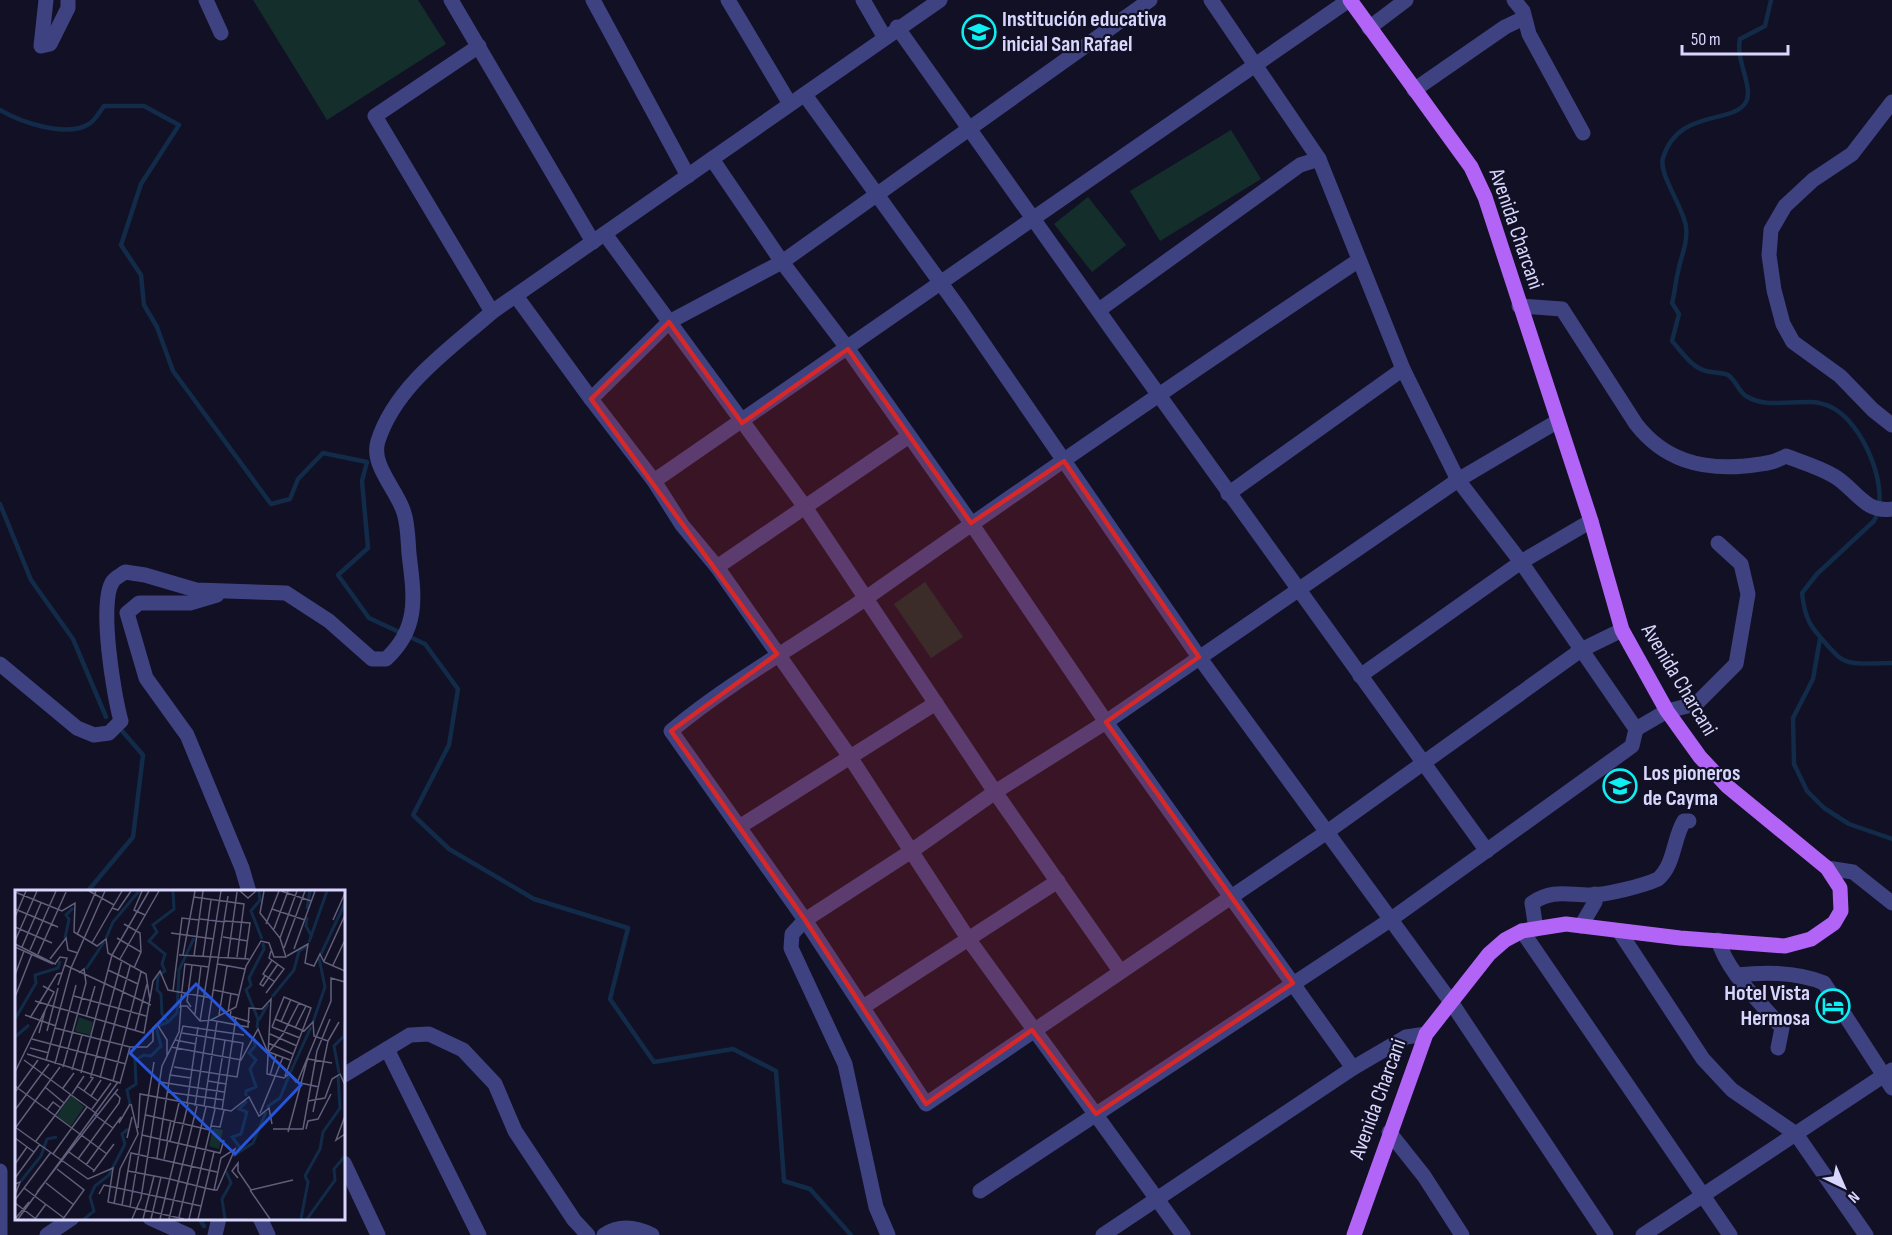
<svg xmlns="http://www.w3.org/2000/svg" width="1892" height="1235" font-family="'Sofia Sans Condensed',sans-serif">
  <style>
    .green { fill: #142e2b }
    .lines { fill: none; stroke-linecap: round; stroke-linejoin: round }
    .stream { stroke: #112b48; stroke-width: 4.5 }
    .minor { stroke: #3e4281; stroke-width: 15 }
    .major { stroke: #b264f6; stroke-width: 15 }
    .marked { fill: #d62828; fill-opacity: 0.2; stroke: #d62828; stroke-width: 4.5; stroke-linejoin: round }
    .labels { text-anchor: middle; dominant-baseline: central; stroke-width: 4.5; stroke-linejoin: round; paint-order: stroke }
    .poi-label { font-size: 22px; font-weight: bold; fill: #d7d6fd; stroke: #121025; text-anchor: start }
    .street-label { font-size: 22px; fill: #d7d6fd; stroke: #121025 }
    .inset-river { fill: none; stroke: #112b48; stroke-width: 3 }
    .inset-road { fill: none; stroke: #615f7b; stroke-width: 1.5 }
    .view { fill: #2655da; fill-opacity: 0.15; stroke: #2655da; stroke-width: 3 }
    .inset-edge { fill: none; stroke: #d7d6fd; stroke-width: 3 }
  </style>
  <rect width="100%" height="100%" fill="#121025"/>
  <!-- green -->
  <g class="green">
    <path d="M 253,0 L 418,0 L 446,44 L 327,120 Z"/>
    <path d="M 1231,130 L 1261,179 L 1160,241 L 1130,191 Z"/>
    <path d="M 1088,197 L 1126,245 L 1092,272 L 1054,224 Z"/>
    <path d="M 925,582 L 963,637 L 931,658 L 894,604 Z"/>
  </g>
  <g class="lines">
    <!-- stream -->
    <g class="stream">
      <path d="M 1771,0 L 1765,26 L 1740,39 C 1735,59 1754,88 1746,102 C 1733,125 1678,108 1663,158 C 1658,174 1684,208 1686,227 C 1688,243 1681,256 1678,272 C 1675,283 1675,293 1672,303 L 1679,314 L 1672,341 C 1682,352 1691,367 1706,371 C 1713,373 1721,372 1728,375 C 1736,380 1738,391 1746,396 C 1771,412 1805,394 1831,407 C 1863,422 1892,491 1874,521 L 1817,574 L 1802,593 C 1805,620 1810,626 1828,646 C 1835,653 1838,659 1849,662 C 1862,665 1879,663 1892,663"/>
      <path d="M 0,110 C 20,122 66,138 89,124 C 95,121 100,111 104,106 L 144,106 L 179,125 L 141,184 L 121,245 L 141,275 L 144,305 L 157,327 L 173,371 L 271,504 L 290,499 L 298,479 L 323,453 L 367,462 L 362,481 L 368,548 L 338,575 L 369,618 L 425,644 L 458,689 L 449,745 L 413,815 L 449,849 L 534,899 L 628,928 L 610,999 L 654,1062 L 733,1049 L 776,1071 L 784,1181 L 810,1189 L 851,1235"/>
      <path d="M 0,504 L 31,580 L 73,639 L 106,717"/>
      <path d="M 1820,639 L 1813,679 L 1793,718 L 1794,764 L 1807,791 L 1824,808 L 1849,824 L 1892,839"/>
      <path d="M 87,892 L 133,837 L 143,755 L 123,732"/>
      <path d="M 199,1218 L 204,1226"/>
    </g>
    <!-- minor -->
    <g class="minor">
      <path d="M 46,0 L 41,46 L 50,44 L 68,8 L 68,0"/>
      <path d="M 206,0 L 221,33"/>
      <path d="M 451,0 L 593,242"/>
      <path d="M 593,0 L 688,176"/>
      <path d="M 728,0 L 790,104"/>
      <path d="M 863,0 L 885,38"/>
      <path d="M 1514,0 L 1523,11 L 1529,34 L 1583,133"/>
      <path d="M 897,27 C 1092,303 1288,577 1487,851"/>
      <path d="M 1369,28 L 1406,0"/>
      <path d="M 479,46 L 375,116 L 492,312"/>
      <path d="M 1414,90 L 1505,27 L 1524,18"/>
      <path d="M 805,95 L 961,311 L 1199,657 L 1451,1002 L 1606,1235"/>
      <path d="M 1892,102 L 1852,154 L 1813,180 L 1785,206 L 1771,230 L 1769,255 L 1774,290 L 1783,324 L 1793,342 L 1840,376 L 1873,410 L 1892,425"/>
      <path d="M 712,159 L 782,262 L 848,349 L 971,523 L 1106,722 L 1353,1068"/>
      <path d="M 605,234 L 805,507 L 995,792 L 1120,971"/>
      <path d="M 1359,260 C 1194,370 1031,482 869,596 C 803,642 732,680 671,731 L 805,920 L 926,1104 L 1327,832 L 1581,650 L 1622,630"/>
      <path d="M 516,296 L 591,399 L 654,481 L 682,525 L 717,567 L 850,757 L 969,940 L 1183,1235"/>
      <path d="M 1519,306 L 1562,309 L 1636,424 C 1664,460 1701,470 1745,466 C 1761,464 1771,464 1786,456 C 1801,462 1819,467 1834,476 C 1855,488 1865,514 1892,509"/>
      <path d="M 1099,310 L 1300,165 L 1319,159"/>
      <path d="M 591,399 L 669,322 L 782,262 L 1150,0"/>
      <path d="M 654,481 L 1349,0"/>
      <path d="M 1228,494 L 1403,369"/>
      <path d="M 717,567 L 909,436"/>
      <path d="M 217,595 L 190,603 L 139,603 L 127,613 L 146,678 L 187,735 L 242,868 L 249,892"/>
      <path d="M 0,664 L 77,728 L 94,735 L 109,733 L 121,721 C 114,697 98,601 113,581 C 115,578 121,575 125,572 L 145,575 L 196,590 L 286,593 L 329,621 L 372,659 L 386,659 C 420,628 414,595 409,554 C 408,541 408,525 404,513 C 398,491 370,465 378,441 C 396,385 450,349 492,312 L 940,0"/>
      <path d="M 1360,676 L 1521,562 L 1591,521"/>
      <path d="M 1636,729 L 1667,711 L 1696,704 L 1736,664 L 1748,594 L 1741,564 L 1718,543"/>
      <path d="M 739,827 L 936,703"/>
      <path d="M 1827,868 L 1853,872 L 1892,903"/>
      <path d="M 1581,926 L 1595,902 L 1595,894"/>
      <path d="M 1536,929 L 1532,903 C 1553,889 1567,895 1590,895 C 1606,895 1643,886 1658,879 C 1675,864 1673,839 1684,821 L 1689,821"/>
      <path d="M 1522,931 L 1730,1235"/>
      <path d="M 1619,931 L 1703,1059 L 1732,1090 L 1796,1134 L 1866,1235"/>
      <path d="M 1718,940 C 1728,974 1760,1001 1782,1028 L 1778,1048"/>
      <path d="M 1737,975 C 1764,972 1798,972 1824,983 L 1892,1088"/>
      <path d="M 863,1007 L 1058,881"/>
      <path d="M 387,1049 L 479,1235"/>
      <path d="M 344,1075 L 410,1035 L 429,1034 L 463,1050 L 495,1084 L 515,1131 L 574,1220 L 588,1235"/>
      <path d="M 1389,1132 L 1424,1176 L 1462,1235"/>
      <path d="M 344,1163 L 378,1235"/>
      <path d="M 0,1171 L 0,1235"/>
      <path d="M 980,1191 L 1390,920 L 1632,746 L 1636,729 L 1521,562 L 1458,480 L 1403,369 L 1319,159 L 1211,0"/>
      <path d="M 150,1218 L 188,1235"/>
      <path d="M 260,1218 L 268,1235"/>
      <path d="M 47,1235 L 72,1218"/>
      <path d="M 215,1235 L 219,1218"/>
      <path d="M 604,1235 C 619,1225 636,1227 652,1235"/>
      <path d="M 888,1235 L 876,1207 L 845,1064 L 791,948 L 792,934 L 805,920 L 910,852 L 995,792 L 1106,722 L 1458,480 L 1558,421"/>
      <path d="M 1103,1235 L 1353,1068 L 1406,1037 L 1426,1034"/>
      <path d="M 1643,1235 L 1892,1070"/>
    </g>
    <!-- major -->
    <path class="major" d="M 1350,0 L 1471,167 L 1485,197 L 1591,521 L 1622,630 L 1667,711 L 1700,757 L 1727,786 L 1827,868 L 1840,888 L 1841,911 L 1834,923 L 1811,939 L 1785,946 L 1680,938 L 1566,924 L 1522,931 L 1505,940 L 1489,954 L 1426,1034 L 1354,1235"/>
  </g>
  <!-- marked area -->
  <path class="marked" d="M 669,322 L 742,423 L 848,349 L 971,523 L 1064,461 L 1199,657 L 1106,722 L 1293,983 L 1096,1114 L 1032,1030 L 926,1104 L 805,920 L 671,731 L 777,654 L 591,399 Z"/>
  <!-- icons -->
  <defs>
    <g id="school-ring" transform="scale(1.725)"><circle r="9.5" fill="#121025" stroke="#0eeff1" stroke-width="1.5"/><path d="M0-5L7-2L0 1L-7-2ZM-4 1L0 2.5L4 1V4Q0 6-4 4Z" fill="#0eeff1"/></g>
    <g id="hotel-ring" transform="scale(1.725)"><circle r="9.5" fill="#121025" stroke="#0eeff1" stroke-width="1.5"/><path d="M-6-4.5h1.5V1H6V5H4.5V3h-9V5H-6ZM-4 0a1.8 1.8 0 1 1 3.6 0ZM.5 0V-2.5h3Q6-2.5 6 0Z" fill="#0eeff1"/></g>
  </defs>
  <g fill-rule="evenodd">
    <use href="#school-ring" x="979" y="32"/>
    <use href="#school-ring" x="1620" y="786"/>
    <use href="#hotel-ring" x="1833" y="1006"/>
  </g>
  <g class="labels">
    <!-- poi labels -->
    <g class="poi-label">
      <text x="1002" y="19">Institución educativa<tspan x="1002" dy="25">inicial San Rafael</tspan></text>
      <text x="1643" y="773">Los pioneros<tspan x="1643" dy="25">de Cayma</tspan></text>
      <text x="1810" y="993" text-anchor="end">Hotel Vista<tspan x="1810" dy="25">Hermosa</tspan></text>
    </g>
    <!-- street labels -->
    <g class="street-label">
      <text transform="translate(1516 229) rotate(71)">Avenida Charcani</text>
      <text transform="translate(1679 680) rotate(59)">Avenida Charcani</text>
      <text transform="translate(1378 1099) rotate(-70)">Avenida Charcani</text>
    </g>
  </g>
  <!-- overview -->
  <g transform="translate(15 890)">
    <rect width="330" height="330" fill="#121025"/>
    <path d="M 64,127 L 78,132 L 75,145 L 60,141 ZM 56,205 L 69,217 L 56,236 L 42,226 ZM 198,238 L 208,240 L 204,259 L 194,256 Z" fill="#142e2b"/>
    <path class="inset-river" d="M 244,1 L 245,10 L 236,21 L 247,49M 292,19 L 295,1M 292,27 L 291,36 L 297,47M 50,48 L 54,29 L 51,25 L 58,18M 91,48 L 98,32 L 124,1M 294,52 L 312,1M 306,64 L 330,13M 71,79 L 89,52M 257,107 L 279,80 L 284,61 L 292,56M 0,129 L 21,93 L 20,85 L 43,78 L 45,71M 244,130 L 253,114M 154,131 L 162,123 L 164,80 L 179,48M 298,132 L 310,97 L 304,68M 242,138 L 243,129 L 231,100 L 236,95 L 234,88 L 249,59 L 248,53M 0,147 L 14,135M 275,183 L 296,137M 324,183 L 319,156 L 329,146 L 330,132M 231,206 L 231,201 L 241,197 L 235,179 L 241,170 L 234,163 L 240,156 L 239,148M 115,214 L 112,200 L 121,194 L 120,170 L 129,165 L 136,166 L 146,156 L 141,137 L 153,132 L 147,124 L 146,104 L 142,100 L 143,86 L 150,81 L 147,74 L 150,64 L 134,51 L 142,42 L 138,35 L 159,19 L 158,1M 252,217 L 265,208 L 274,186M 227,260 L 217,247 L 226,244 L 232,222 L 224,219 L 232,211M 218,266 L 238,253 L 251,222M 6,291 L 26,266 L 32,249 L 42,247M 69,329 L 79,321 L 75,307 L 80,296 L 94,285 L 110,254 L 107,244 L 113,239M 210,329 L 207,309 L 216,293 L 211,281M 286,329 L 293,292 L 290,286 L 305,259 L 308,242 L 325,218 L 323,186M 292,329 L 320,290 L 319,279 L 330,266"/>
    <path class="inset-road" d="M 74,1 L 99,15M 127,1 L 119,20 L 130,25M 225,1 L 233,8 L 241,1M 266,1 L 296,11M 0,2 L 47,21 L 60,13 L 59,42 L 82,56 L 91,49 L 93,63 L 131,84 L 135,111M 179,7 L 229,14 L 222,67M 97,18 L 103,20 L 116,1M 0,19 L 43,37M 257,19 L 290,30M 0,27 L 11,1M 185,29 L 210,32M 318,30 L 330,3M 210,31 L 235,33 L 230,68M 109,34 L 125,43 L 126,62M 251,34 L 264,1M 0,37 L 37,53M 259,39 L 273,1M 156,43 L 199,49M 62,45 L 81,1M 208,47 L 233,51M 102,48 L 126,62 L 119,78M 265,48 L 282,1M 0,51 L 22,1M 77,53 L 107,1M 0,54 L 40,74 L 45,67 L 52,68 L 43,95M 0,57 L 38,74M 7,57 L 26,13M 269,58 L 290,1M 279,59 L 300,1M 15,60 L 41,1M 23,64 L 51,2M 164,65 L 234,69M 168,65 L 180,1M 179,66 L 188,1M 188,66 L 196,10M 272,66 L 293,54 L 290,73 L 299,76 L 305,64 L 309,72 L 330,81M 213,67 L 222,2M 35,69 L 51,48 L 53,60 L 63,63M 105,69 L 144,1M 257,70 L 248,84 L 260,92M 309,71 L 330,25M 203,74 L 230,79M 50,75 L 136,115M 318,75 L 330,50M 93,80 L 123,94M 0,85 L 9,61M 250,86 L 245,94 L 248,96 L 263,74M 199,100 L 223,105M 158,101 L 167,28 L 184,30M 251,103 L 269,79 L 254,68 L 256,61M 59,106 L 131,126M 0,107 L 17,64M 20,111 L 129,143 L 138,91 L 145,81 L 153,100 L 197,108M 176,117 L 172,111 L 177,75M 165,118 L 170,74 L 194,77M 216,121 L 215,126 L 235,132M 213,122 L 216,103M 180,124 L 186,76M 10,125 L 41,136M 204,125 L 212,76M 71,127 L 80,96M 15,128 L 42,84 L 47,83M 260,129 L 289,141 L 298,132 L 299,146 L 313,151M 196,130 L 233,137 L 234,118 L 247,119 L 256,109 L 252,184 L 269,188 L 274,184 L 281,192 L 304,197M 185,131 L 206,1M 266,132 L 276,109M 257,137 L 269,107 L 296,118 L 270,186M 257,137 L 285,148M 40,138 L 115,157 L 132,157 L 138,151 L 138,138 L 142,134 L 152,150 L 152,166M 280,138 L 291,116M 32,141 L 43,98M 120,141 L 132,94M 24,143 L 30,121M 255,144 L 282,156M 17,149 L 111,174M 160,150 L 181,154M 253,153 L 278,164M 156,157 L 226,170 L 243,139 L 253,163 L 268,144 L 284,113M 15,158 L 34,163M 254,162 L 275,170M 12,164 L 105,193 L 115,157M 293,169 L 317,173M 9,170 L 82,224M 31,171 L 56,78 L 90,1M 40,174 L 61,95M 48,177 L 71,93 L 69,79 L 64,83M 159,177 L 222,187 L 228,153 L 167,143M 57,180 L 67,145M 0,182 L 39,102 L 28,96M 66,183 L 97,65 L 134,1M 155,185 L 176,188M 255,185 L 261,165M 76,186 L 107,70M 85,188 L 115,76M 98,191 L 126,82M 193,191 L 211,194M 145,192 L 209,202M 282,193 L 316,111 L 316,88 L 330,92M 0,196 L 92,264M 62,196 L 83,211M 30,197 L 49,213M 48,198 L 59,183M 69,201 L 78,188 L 75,187M 0,202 L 23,170M 152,202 L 209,210M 57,204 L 69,186M 76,206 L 86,190M 293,211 L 302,161 L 315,129M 172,214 L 183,137M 180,216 L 213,6M 189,216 L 202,132M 77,219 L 96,193M 199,219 L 210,150M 0,220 L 34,174M 32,220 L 38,212 L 46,218M 207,220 L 221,127M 298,222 L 313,151 L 324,132M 245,223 L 268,167M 80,225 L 98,238M 131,225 L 195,240M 330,226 L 321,250 L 330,244M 104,233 L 115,214M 196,236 L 205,237 L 209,220M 0,237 L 73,289 L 98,278 L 93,312 L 169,329M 1,237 L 45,177M 123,238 L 125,204 L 216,221 L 234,207 L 244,226 L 254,218 L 257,234M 258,239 L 288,239 L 293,211 L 310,208 L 317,189 L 325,184 L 330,195M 291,239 L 293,231 L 303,229 L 316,204M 273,242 L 293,167M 127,245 L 205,263 L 209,250M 0,248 L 19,262M 112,248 L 117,227M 152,250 L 156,230M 21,251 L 56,204M 155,251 L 164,213M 54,262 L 80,281M 38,264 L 72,217M 142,268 L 155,185 L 168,136 L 229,145M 63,269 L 104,213 L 105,208 L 100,203M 149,269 L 153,250M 0,274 L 12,257M 71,275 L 106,227M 42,279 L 69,300 L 48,329M 113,281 L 155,289 L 190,298 L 199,300 L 202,300 L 220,259 L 206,268 L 199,300M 78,282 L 99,254M 0,288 L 25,254M 223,288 L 217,281 L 223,273 L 223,281 L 236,300 L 278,290M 31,293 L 59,315M 0,294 L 5,292 L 0,305M 9,298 L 49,328M 235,300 L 255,329M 22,302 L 103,199M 84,304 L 89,295 L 186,316M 0,310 L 36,262M 0,313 L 21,329M 99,314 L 105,279 L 123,244 L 116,214M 107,315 L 116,263 L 202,282M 115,317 L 139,172M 164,327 L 191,217M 0,329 L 14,312M 3,329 L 103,192M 20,329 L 31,314M 117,329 L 126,308 L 147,176 L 164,142 L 166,116 L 172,116 L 185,131 L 196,130 L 221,117 L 231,76 L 246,51 L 254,53 L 259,67 L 271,67 L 265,48 L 245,23 L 249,1M 128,329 L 139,286M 136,329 L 146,287M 145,329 L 173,214M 154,329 L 182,216M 174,329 L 200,219M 183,329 L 199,262"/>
    <path class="view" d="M 181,94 L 286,195 L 220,264 L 115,163 Z"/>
    <rect width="330" height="330" class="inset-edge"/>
  </g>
  <!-- north arrow -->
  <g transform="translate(1844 1187) rotate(136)" stroke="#121025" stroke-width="4.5" paint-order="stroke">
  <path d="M0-4.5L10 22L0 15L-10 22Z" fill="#d7d6fd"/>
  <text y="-9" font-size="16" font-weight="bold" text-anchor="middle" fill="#d7d6fd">N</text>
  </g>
  <!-- scale -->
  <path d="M1682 45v9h106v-9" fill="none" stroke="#d7d6fd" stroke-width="3"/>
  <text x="1691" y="45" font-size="18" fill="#d7d6fd" stroke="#121025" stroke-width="4.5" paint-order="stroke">50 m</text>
</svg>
